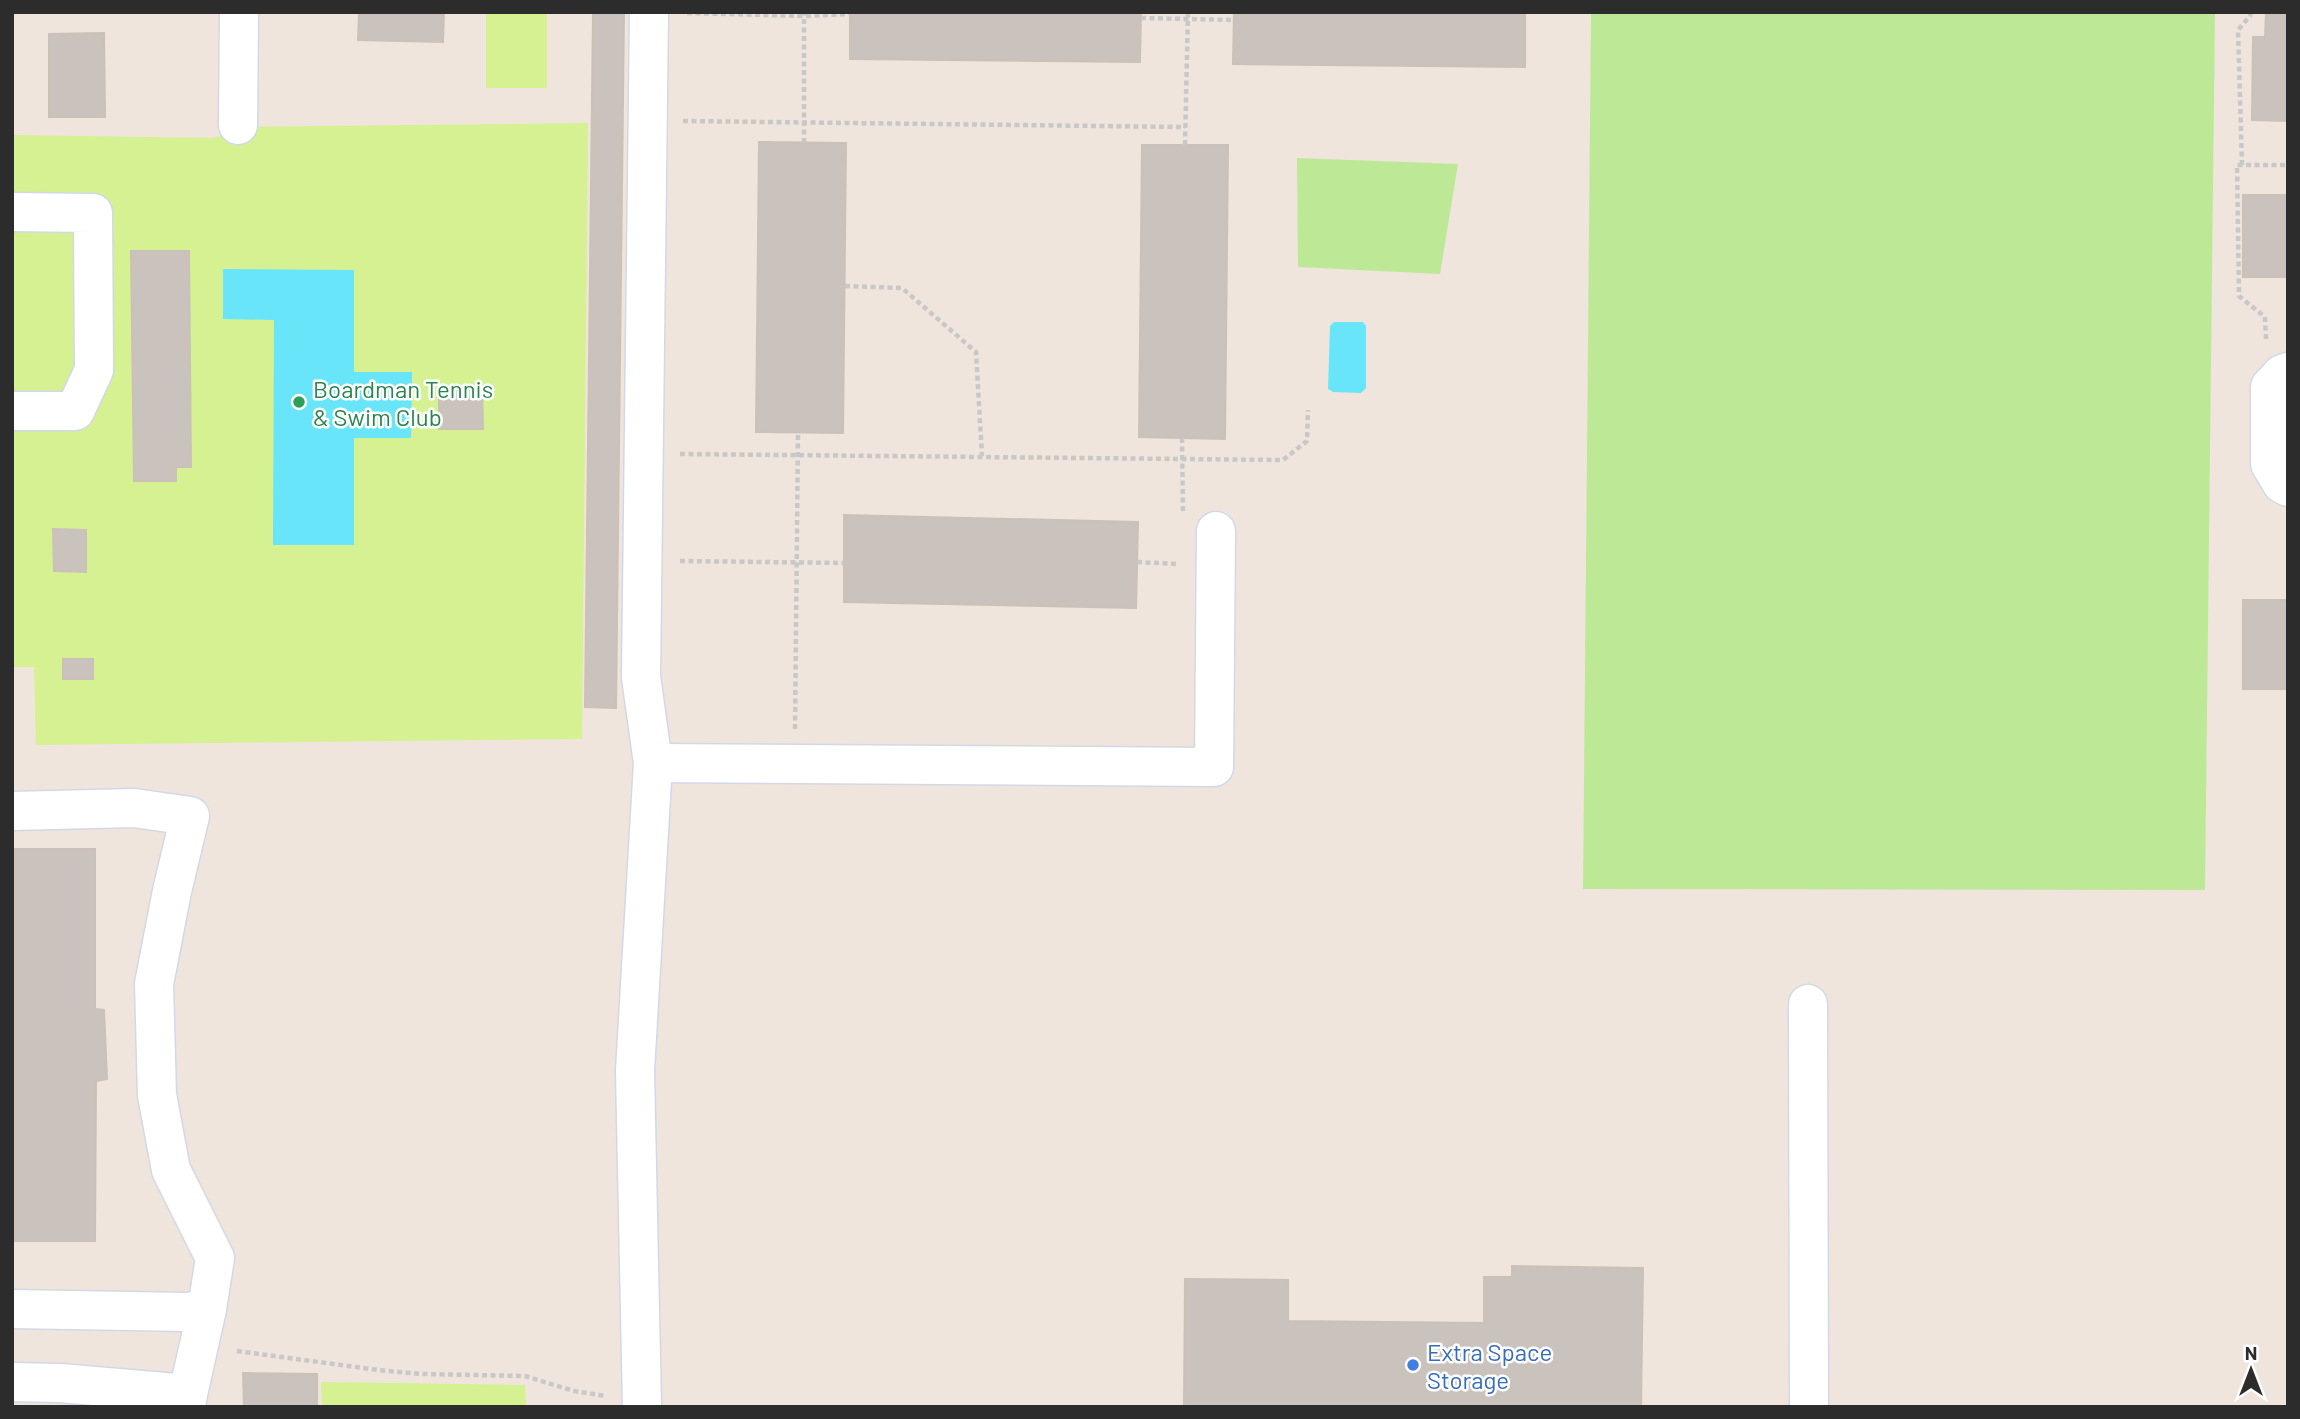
<svg xmlns="http://www.w3.org/2000/svg" width="2300" height="1419" font-family="Barlow,sans-serif">
  <style>
    .green { fill: #bde996 }
    .pitch { fill: #d5f191 }
    .water { fill: #69e5f9 }
    .building { fill: #cac2bd; stroke: #cbc1b7; stroke-width: 2 }
    .lines { fill: none; stroke-linecap: round; stroke-linejoin: round }
    .minor-casing { stroke: #d2d9e6; stroke-width: 41 }
    .path { stroke: #c8c8c8; stroke-width: 4.5; stroke-dasharray: 5 3.5; stroke-linecap: butt }
    .minor { stroke: #fff; stroke-width: 38 }
    .leisure-dot { fill: #2e9e5b; stroke: #fff; stroke-width: 2.5 }
    .shop-dot { fill: #3f7fe0; stroke: #fff; stroke-width: 2.5 }
    .labels { text-anchor: middle; dominant-baseline: central; stroke-width: 5; stroke-linejoin: round; paint-order: stroke }
    .leisure-label { font-size: 24px; fill: #27864d; stroke: #fff; text-anchor: start }
    .shop-label { font-size: 24px; fill: #366cbe; stroke: #fff; text-anchor: start }
  </style>
  <rect width="100%" height="100%" fill="#efe5dd"/>
  <!-- green -->
  <g class="green">
    <path d="M 1591,12 L 2215,12 L 2205,890 L 1583,889 Z"/>
    <path d="M 1297,158 L 1458,164 L 1440,274 L 1298,267 Z"/>
  </g>
  <!-- pitch -->
  <g class="pitch">
    <rect x="486" y="12" width="61" height="76"/>
    <path d="M 588,123 L 582,739 L 36,745 L 34,667 L 12,667 L 12,135 L 214,138 L 238,127 Z"/>
    <path d="M 321,1382 L 525,1385 L 526,1407 L 322,1407 Z"/>
  </g>
  <!-- water -->
  <g class="water">
    <path d="M 223,269 L 354,270 L 354,372 L 412,372 L 411,438 L 354,438 L 354,545 L 273,545 L 274,320 L 223,319 Z"/>
    <path d="M 1334,322 L 1363,322 L 1366,326 L 1366,388 L 1361,393 L 1333,392 L 1328,389 L 1330,326 Z"/>
  </g>
  <!-- building -->
  <g class="building">
    <path d="M 359,12 L 444,12 L 443,42 L 358,40 Z"/>
    <path d="M 593,12 L 624,12 L 616,708 L 585,707 Z"/>
    <path d="M 850,12 L 1141,12 L 1140,62 L 850,59 Z"/>
    <path d="M 1234,12 L 1525,12 L 1525,67 L 1233,64 Z"/>
    <path d="M 2266,12 L 2288,12 L 2288,121 L 2252,120 L 2253,37 L 2265,37 Z"/>
    <path d="M 104,33 L 105,117 L 49,117 L 49,34 Z"/>
    <path d="M 759,142 L 846,143 L 843,433 L 756,432 Z"/>
    <path d="M 1142,145 L 1228,145 L 1225,439 L 1139,437 Z"/>
    <rect x="2243" y="195" width="45" height="82"/>
    <path d="M 131,251 L 189,251 L 191,467 L 176,467 L 176,481 L 134,481 Z"/>
    <path d="M 439,387 L 482,387 L 483,429 L 439,429 Z"/>
    <path d="M 844,515 L 1138,522 L 1136,608 L 844,602 Z"/>
    <path d="M 53,529 L 86,530 L 86,572 L 54,571 Z"/>
    <rect x="2243" y="600" width="45" height="89"/>
    <rect x="63" y="659" width="30" height="20"/>
    <path d="M 12,849 L 95,849 L 95,1009 L 104,1010 L 107,1079 L 96,1081 L 95,1241 L 12,1241 Z"/>
    <path d="M 1512,1266 L 1643,1268 L 1641,1407 L 1184,1407 L 1185,1279 L 1288,1280 L 1288,1321 L 1484,1323 L 1484,1277 L 1512,1277 Z"/>
    <path d="M 243,1373 L 317,1374 L 317,1407 L 244,1407 Z"/>
  </g>
  <g class="lines">
    <!-- minor casing -->
    <g class="minor-casing">
      <g id="minor">
        <path d="M 238,125 L 239,12"/>
        <path d="M 12,212 L 93,213 L 94,370 L 75,411 L 12,411"/>
        <path d="M 2288,372 L 2282,374 L 2270,387 L 2270,464 L 2282,484 L 2288,487"/>
        <path d="M 653,763 L 1214,767 L 1216,531"/>
        <path d="M 12,811 L 134,808 L 190,816 L 172,891 L 154,984 L 157,1095 L 171,1170 L 215,1258 L 207,1309 L 188,1394"/>
        <path d="M 1808,1004 L 1809,1407"/>
        <path d="M 12,1309 L 187,1312 L 207,1309"/>
        <path d="M 12,1382 L 60,1383 L 188,1394 L 186,1407"/>
        <path d="M 642,1407 L 635,1071 L 653,763 L 641,677 L 649,12"/>
      </g>
    </g>
    <!-- path -->
    <g class="path">
      <path d="M 687,13 L 804,16 L 850,14"/>
      <path d="M 1141,18 L 1234,20"/>
      <path d="M 683,121 L 1185,127"/>
      <path d="M 804,143 L 804,12"/>
      <path d="M 1185,145 L 1188,12"/>
      <path d="M 2242,165 L 2238,30 L 2250,16 L 2251,12"/>
      <path d="M 845,286 L 902,288 L 976,352 L 982,456"/>
      <path d="M 2266,339 L 2265,317 L 2239,296 L 2237,165 L 2288,165"/>
      <path d="M 1182,438 L 1183,514"/>
      <path d="M 680,454 L 1283,460 L 1307,441 L 1308,410"/>
      <path d="M 680,561 L 844,563"/>
      <path d="M 1137,562 L 1178,564"/>
      <path d="M 795,729 L 798,432"/>
      <path d="M 237,1351 L 378,1370 L 423,1374 L 525,1376 L 574,1391 L 606,1396"/>
    </g>
    <!-- minor -->
    <use href="#minor" class="minor"/>
  </g>
  <!-- markers -->
  <circle class="leisure-dot" cx="299" cy="402" r="7"/>
  <circle class="shop-dot" cx="1413" cy="1365" r="7"/>
  <g class="labels">
    <!-- leisure labels -->
    <g class="leisure-label">
      <text x="313" y="388">Boardman Tennis<tspan x="313" dy="28">&amp; Swim Club</tspan></text>
    </g>
    <!-- shop labels -->
    <g class="shop-label">
      <text x="1427" y="1351">Extra Space<tspan x="1427" dy="28">Storage</tspan></text>
    </g>
  </g>
  <!-- border -->
  <rect width="2300" height="1419" fill="none" stroke="#2c2c2c" stroke-width="28"/>
  <!-- north arrow -->
  <g transform="translate(2251 1370)" stroke="#ffffff" stroke-width="5" paint-order="stroke">
  <path d="M0-5L12 26L0 18L-12 26Z" fill="#2c2c2c"/>
  <text y="-10" font-size="19" font-weight="bold" text-anchor="middle" fill="#2c2c2c">N</text>
  </g>
</svg>
